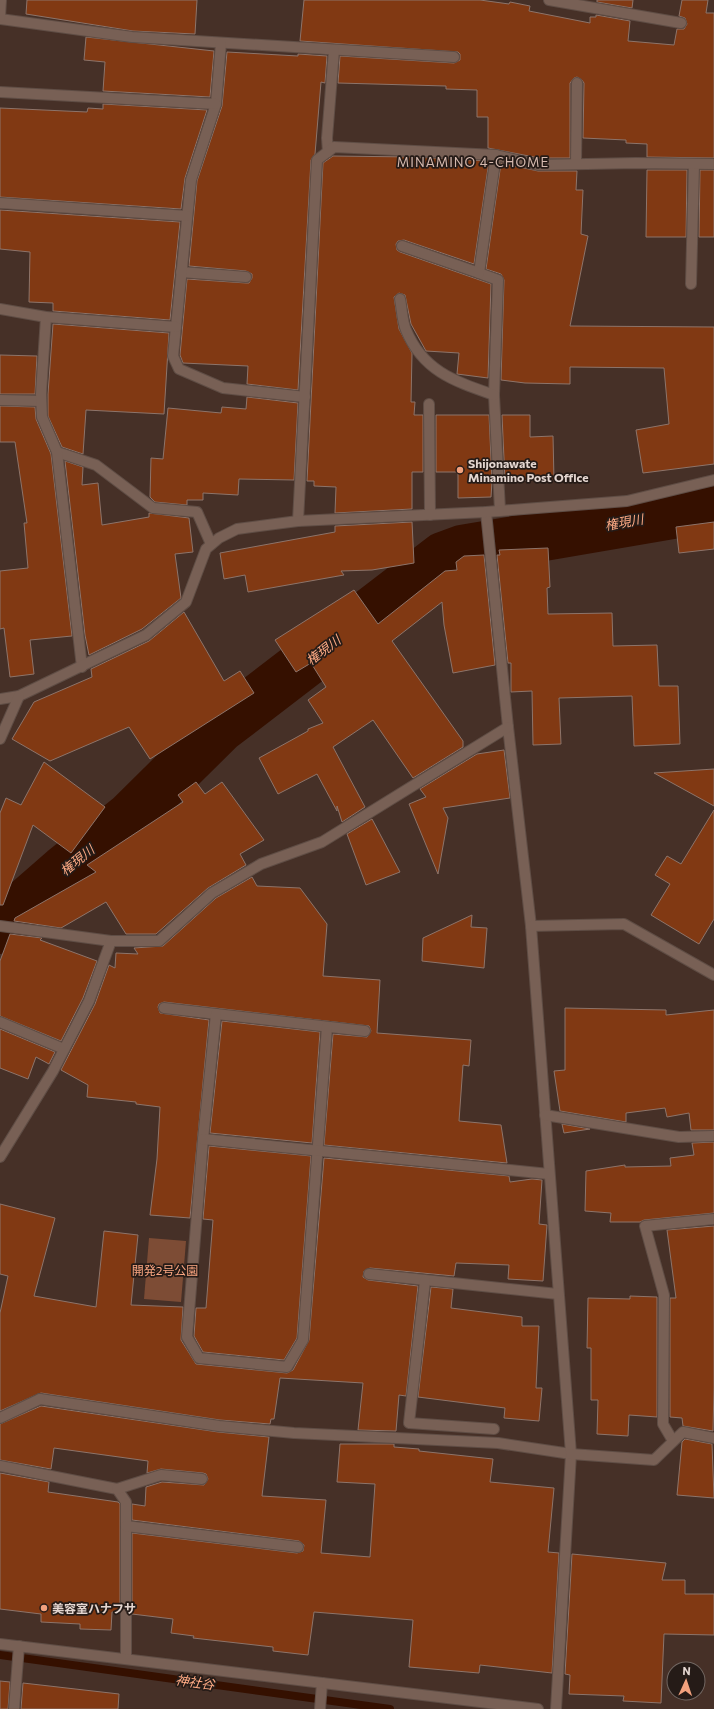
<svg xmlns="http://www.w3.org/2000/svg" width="714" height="1709" font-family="Commissioner,'Noto Sans JP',sans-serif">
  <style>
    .green { fill: #7d4c35 }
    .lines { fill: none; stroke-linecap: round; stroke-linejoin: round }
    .stream { stroke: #351000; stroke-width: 8 }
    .river { stroke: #351000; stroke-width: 50 }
    .building { fill: #813913; stroke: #8d746a }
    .lane-casing { stroke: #5f4d45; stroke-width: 12 }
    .street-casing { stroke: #5f4d45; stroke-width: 12 }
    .secondary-casing { stroke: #5f4d45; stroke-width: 12 }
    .lane { stroke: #786055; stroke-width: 10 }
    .street { stroke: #786055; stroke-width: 10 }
    .secondary { stroke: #786055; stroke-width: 10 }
    .poi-dot { fill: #f1a17d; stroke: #251b17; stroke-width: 1.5 }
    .labels { text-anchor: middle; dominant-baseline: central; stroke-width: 3.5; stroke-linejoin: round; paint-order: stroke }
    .poi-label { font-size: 12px; font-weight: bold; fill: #e4d6d0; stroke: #251b17; text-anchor: start }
    .park-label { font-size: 12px; fill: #fca782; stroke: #251b17 }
    .neighbourhood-label { font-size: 13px; letter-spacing: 1px; fill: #d6baaf; stroke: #251b17 }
    .water-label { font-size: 13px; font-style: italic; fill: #feaa84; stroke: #251b17 }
  </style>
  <rect width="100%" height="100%" fill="#463027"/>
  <!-- green -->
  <path class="green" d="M 149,1238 L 186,1241 L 181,1302 L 144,1299 Z"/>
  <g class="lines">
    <!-- stream -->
    <path class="stream" d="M 0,1655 L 390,1709"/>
    <!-- river -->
    <path class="river" d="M 0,929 L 8,919 L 64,870 L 130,817 L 220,728 L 443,557 L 462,550 L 714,507"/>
  </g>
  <!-- building -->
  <g class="building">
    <path d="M 27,0 L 197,0 L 195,34 L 133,31 L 26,14 Z"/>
    <path d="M 304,0 L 480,0 L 509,4 L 510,2 L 530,6 L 529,11 L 590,23 L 590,17 L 596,17 L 596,15 L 630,21 L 628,41 L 674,45 L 677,29 L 684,29 L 687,24 L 685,18 L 679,16 L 682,0 L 708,0 L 706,13 L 714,13 L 714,158 L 647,157 L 647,144 L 626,143 L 626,140 L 583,138 L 584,83 L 582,80 L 577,77 L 574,78 L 570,83 L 570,158 L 539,158 L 488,148 L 488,117 L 477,117 L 477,90 L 446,89 L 446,86 L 338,83 L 340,56 L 454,63 L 460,60 L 460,54 L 458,52 L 300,41 Z"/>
    <path d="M 597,0 L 633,0 L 632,8 L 597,2 Z"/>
    <path d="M 86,37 L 214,51 L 210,97 L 103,91 L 105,62 L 84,60 Z"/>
    <path d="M 227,52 L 298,56 L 298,54 L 327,56 L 325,83 L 321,82 L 315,154 L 311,160 L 298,390 L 247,384 L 248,366 L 183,363 L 180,355 L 187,279 L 246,283 L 249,283 L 252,278 L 252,274 L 246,271 L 189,266 L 197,181 L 222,106 Z"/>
    <path d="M 103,104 L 207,110 L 185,178 L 181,209 L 0,197 L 0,108 L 87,112 L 88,108 L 103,109 Z"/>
    <path d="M 333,156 L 413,157 L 489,161 L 474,264 L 404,240 L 398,241 L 396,244 L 397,250 L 400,252 L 491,284 L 488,378 L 457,374 L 459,353 L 426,351 L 411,324 L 405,295 L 399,293 L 394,297 L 399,329 L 412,353 L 411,402 L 415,402 L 414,415 L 423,415 L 423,472 L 412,472 L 412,509 L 335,513 L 336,487 L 314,486 L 314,481 L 307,481 L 323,163 Z"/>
    <path d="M 501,163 L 538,171 L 577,171 L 576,190 L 583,190 L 581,234 L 588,236 L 570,326 L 714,327 L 714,464 L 643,473 L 636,430 L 669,424 L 664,368 L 570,367 L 570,384 L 525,383 L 501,380 L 504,280 L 501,274 L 486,269 Z"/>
    <path d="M 647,170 L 687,170 L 686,237 L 646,237 Z"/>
    <path d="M 700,170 L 714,170 L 714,237 L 699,237 Z"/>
    <path d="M 0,210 L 180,222 L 170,320 L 53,311 L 53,303 L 29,302 L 30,252 L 0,249 Z"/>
    <path d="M 53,324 L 169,333 L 164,414 L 86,410 L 83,454 L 62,447 L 48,416 L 48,394 Z"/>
    <path d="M 0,355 L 37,356 L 35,394 L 0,394 Z"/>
    <path d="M 247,397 L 298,403 L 294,480 L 239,479 L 238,495 L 203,493 L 203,500 L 187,500 L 187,505 L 155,502 L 150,497 L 151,458 L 163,459 L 168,408 L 221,413 L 222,407 L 246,409 Z"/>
    <path d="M 0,406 L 35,407 L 36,419 L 51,454 L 72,636 L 30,640 L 34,674 L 10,677 L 4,628 L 0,629 L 0,571 L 28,568 L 24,523 L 27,523 L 15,442 L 0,442 Z"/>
    <path d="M 436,415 L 489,415 L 492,481 L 491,497 L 458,498 L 458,472 L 436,472 Z"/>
    <path d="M 502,415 L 530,415 L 530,437 L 553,436 L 554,480 L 505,481 Z"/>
    <path d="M 65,461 L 83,467 L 82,485 L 98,483 L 102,525 L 149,517 L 149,513 L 189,518 L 193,552 L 175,554 L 181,598 L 142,629 L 89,655 L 85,635 Z"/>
    <path d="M 412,522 L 414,563 L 372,570 L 341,571 L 344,575 L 248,592 L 245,575 L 224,579 L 220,553 L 335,532 L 335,526 Z"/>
    <path d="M 714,522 L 714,549 L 679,553 L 676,527 Z"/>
    <path d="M 548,548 L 550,587 L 547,588 L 548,614 L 612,613 L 613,646 L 657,645 L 659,686 L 678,686 L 680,744 L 634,746 L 632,696 L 559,698 L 561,744 L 533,745 L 532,691 L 511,692 L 511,663 L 508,663 L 497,555 L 500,555 L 499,550 Z"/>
    <path d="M 484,555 L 495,665 L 453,673 L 444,625 L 442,602 L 392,641 L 463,741 L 463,747 L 413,778 L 373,720 L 333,747 L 365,807 L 342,822 L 337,806 L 337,811 L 317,774 L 278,794 L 259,758 L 308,731 L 308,729 L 323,723 L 308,700 L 326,687 L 311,663 L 296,672 L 275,640 L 354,590 L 378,624 L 445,571 L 457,570 L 456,562 L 464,556 Z"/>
    <path d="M 184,612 L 224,681 L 240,671 L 254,693 L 150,759 L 129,727 L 50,761 L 12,739 L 34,702 L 92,677 L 91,669 L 149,641 Z"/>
    <path d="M 504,750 L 510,798 L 443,808 L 448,818 L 438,874 L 409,804 L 426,797 L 420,789 L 477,754 Z"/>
    <path d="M 44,762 L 105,807 L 71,853 L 33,825 L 3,905 L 0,905 L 0,813 L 6,798 L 21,805 Z"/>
    <path d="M 714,769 L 714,806 L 654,773 Z"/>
    <path d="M 196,782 L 205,794 L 222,782 L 264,840 L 240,854 L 246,865 L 208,888 L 156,934 L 126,934 L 106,902 L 61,928 L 14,921 L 15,918 L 96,872 L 87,865 L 183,802 L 178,795 Z"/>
    <path d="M 714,810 L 714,919 L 699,944 L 651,915 L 670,884 L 655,875 L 667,856 L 681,864 Z"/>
    <path d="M 372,819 L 400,872 L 366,885 L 347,834 Z"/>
    <path d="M 252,877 L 257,886 L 300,888 L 327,924 L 323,976 L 380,980 L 377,1033 L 471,1040 L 469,1066 L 463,1065 L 459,1121 L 501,1125 L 507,1163 L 324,1145 L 333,1034 L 367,1037 L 371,1031 L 369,1026 L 164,1002 L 159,1004 L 158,1007 L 160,1013 L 209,1020 L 190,1218 L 150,1215 L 157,1159 L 160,1107 L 136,1104 L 136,1102 L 87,1097 L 88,1085 L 61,1070 L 95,1004 L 109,965 L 115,968 L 116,953 L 138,954 L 134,948 L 163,946 L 216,898 Z"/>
    <path d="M 472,915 L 471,927 L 487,928 L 484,968 L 422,961 L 423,938 Z"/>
    <path d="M 10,934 L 42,938 L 40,940 L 97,961 L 83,998 L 61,1041 L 0,1016 L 0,961 Z"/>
    <path d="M 565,1008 L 666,1010 L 666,1015 L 714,1010 L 714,1130 L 691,1130 L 689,1113 L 667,1117 L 665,1108 L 626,1113 L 626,1122 L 560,1111 L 554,1071 L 565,1070 Z"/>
    <path d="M 222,1021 L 320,1032 L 312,1143 L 210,1133 Z"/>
    <path d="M 0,1029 L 55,1052 L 49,1064 L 36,1057 L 28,1079 L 0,1068 Z"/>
    <path d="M 562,1124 L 590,1129 L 564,1133 Z"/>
    <path d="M 714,1142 L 714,1213 L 644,1220 L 640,1222 L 610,1222 L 611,1213 L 585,1211 L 586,1171 L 625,1165 L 625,1167 L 671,1166 L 670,1158 L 694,1155 L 692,1143 Z"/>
    <path d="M 209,1146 L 311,1156 L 297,1338 L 284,1360 L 203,1352 L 194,1336 L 196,1308 L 206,1308 L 213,1220 L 203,1219 Z"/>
    <path d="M 324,1158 L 509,1176 L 510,1182 L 532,1179 L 542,1180 L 539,1224 L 547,1225 L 543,1281 L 508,1279 L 509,1265 L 456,1263 L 454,1276 L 370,1268 L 364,1271 L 363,1277 L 368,1280 L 418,1286 L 406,1396 L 399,1395 L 396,1431 L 358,1430 L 363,1383 L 280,1378 L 274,1419 L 271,1419 L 270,1424 L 220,1420 L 41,1393 L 0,1411 L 0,1313 L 8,1276 L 0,1274 L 0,1204 L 55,1218 L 34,1296 L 96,1307 L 104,1231 L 138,1235 L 131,1305 L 183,1307 L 181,1340 L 196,1364 L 287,1373 L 293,1370 L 309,1340 Z"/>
    <path d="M 714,1226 L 714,1387 L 713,1431 L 683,1426 L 682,1418 L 670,1417 L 670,1298 L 676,1298 L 667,1230 Z"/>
    <path d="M 431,1287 L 453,1289 L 451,1308 L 522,1317 L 522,1326 L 539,1326 L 536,1388 L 542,1388 L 539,1421 L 504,1418 L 505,1408 L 418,1397 Z"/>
    <path d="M 630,1296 L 657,1297 L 657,1417 L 629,1415 L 628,1436 L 597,1434 L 598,1400 L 591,1400 L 591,1348 L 587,1348 L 588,1298 L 630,1299 Z"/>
    <path d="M 41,1406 L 218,1432 L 269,1437 L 262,1496 L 326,1500 L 321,1553 L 370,1557 L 375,1484 L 337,1482 L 340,1444 L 394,1444 L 394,1447 L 419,1449 L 419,1451 L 493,1459 L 490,1482 L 554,1488 L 548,1552 L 559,1553 L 552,1673 L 480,1665 L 479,1673 L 409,1667 L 413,1620 L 314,1612 L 308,1655 L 273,1651 L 273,1647 L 193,1638 L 194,1636 L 171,1633 L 173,1619 L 132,1614 L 132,1533 L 297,1553 L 303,1551 L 304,1545 L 299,1541 L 132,1520 L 132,1504 L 145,1506 L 146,1487 L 162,1482 L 204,1485 L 208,1479 L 206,1474 L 203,1473 L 161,1469 L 147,1473 L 148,1461 L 54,1448 L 51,1469 L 0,1460 L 0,1424 Z"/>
    <path d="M 685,1439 L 712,1444 L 714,1498 L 677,1495 L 682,1442 Z"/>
    <path d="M 0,1473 L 49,1482 L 48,1492 L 118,1502 L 120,1504 L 120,1613 L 112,1612 L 111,1630 L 80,1629 L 80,1624 L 41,1622 L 41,1614 L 0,1609 Z"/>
    <path d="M 572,1554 L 666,1563 L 662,1580 L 685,1580 L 685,1594 L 714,1594 L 714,1635 L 664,1634 L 661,1703 L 623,1701 L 624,1696 L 569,1694 L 570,1675 L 565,1674 Z"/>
    <path d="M 0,1681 L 10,1682 L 8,1709 L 0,1709 Z"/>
    <path d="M 23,1683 L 119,1694 L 118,1709 L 21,1709 Z"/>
  </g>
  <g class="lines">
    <!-- lane casing -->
    <g class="lane-casing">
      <g id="lane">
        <path d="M 0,19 L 132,37 L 454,57"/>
        <path d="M 328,152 L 327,138 L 334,50"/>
        <path d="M 496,155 L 479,273 L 498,280 L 494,395 L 500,510"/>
        <path d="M 576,164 L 577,83"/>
        <path d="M 402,246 L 479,273"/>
        <path d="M 181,272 L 246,277"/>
        <path d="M 691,284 L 694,164"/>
        <path d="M 400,299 C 402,309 402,321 406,330 C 423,371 454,381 494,395"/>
        <path d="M 0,400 L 41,401"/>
        <path d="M 429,404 L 430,515"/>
        <path d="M 57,452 L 96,465 L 153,508 L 197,512 L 211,544"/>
        <path d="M 0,1022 L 64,1049"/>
        <path d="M 40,1399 L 219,1426 L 294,1433 L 498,1443 L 571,1454"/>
        <path d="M 673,1441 L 663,1424 L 664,1295 L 645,1226 L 714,1219"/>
      </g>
    </g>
    <!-- street casing -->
    <g class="street-casing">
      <g id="street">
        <path d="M 549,0 L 681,23"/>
        <path d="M 0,17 L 1,0"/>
        <path d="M 221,43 L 216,104 L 191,180 L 173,356 L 179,369 L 223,388 L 305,397"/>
        <path d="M 0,92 L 216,104"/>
        <path d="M 0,203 L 187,216"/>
        <path d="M 0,309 L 46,317 L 176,327"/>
        <path d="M 46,317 L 41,394 L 42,417 L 57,452 L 82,667"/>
        <path d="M 486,512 L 508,727 L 531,926 L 571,1454 L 556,1709"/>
        <path d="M 298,521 L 317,160 L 334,147 L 496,155 L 538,165 L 636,163 L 714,164"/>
        <path d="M 0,699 L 19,696 L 146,635 L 186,602 L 206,549 L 219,538 L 237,529 L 298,521 L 486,512 L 627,501 L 714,480"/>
        <path d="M 0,739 L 19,696"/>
        <path d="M 0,926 L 111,941"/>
        <path d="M 531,926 L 624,924 L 714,975"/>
        <path d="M 164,1008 L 365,1031"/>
        <path d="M 216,1014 L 203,1139 L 187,1337 L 199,1358 L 287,1367 L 303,1340 L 327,1027"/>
        <path d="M 545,1115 L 679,1137 L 714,1136"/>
        <path d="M 203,1139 L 549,1174"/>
        <path d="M 0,1157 L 53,1071 L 89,1001 L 111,941 L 159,941 L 212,893 L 261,864 L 322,842 L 508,727"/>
        <path d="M 369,1274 L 558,1294"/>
        <path d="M 425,1281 L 409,1423 L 494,1429"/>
        <path d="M 0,1418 L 40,1399"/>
        <path d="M 571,1454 L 654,1460 L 683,1432 L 714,1438"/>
        <path d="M 0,1466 L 117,1489 L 126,1502 L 126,1658"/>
        <path d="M 117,1489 L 161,1475 L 202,1479"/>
        <path d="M 126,1526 L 298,1547"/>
        <path d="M 14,1709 L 19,1646"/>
        <path d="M 320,1709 L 322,1683"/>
      </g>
    </g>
    <!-- secondary casing -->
    <g class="secondary-casing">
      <path id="secondary" d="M 0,1644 L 538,1709"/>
    </g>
    <!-- lane -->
    <use href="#lane" class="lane"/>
    <!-- street -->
    <use href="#street" class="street"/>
    <!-- secondary -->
    <use href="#secondary" class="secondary"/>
  </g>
  <!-- markers -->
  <g class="poi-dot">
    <circle cx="460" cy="470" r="4"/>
    <circle cx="44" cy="1608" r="4"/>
  </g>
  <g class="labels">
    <!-- poi labels -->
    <g class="poi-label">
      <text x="468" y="463">Shijonawate<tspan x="468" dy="14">Minamino Post Office</tspan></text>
      <text x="52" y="1608">美容室ハナフサ</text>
    </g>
    <!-- park labels -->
    <g class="park-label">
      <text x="165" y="1270">開発2号公園</text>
    </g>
    <!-- neighbourhood labels -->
    <g class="neighbourhood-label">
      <text x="473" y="162">MINAMINO 4-CHOME</text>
    </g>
    <!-- water labels -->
    <g class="water-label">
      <text transform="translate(624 522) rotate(-10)">権現川</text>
      <text transform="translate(323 650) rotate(-37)">権現川</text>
      <text transform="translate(77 860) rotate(-39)">権現川</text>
      <text transform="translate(195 1682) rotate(8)">神社谷</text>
    </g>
  </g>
  <!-- north arrow -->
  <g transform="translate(686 1681) rotate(3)"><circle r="19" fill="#251b17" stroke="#716661"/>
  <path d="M0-3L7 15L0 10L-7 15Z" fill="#f1a17d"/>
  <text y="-6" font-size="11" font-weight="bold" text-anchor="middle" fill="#e4d6d0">N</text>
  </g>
</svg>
